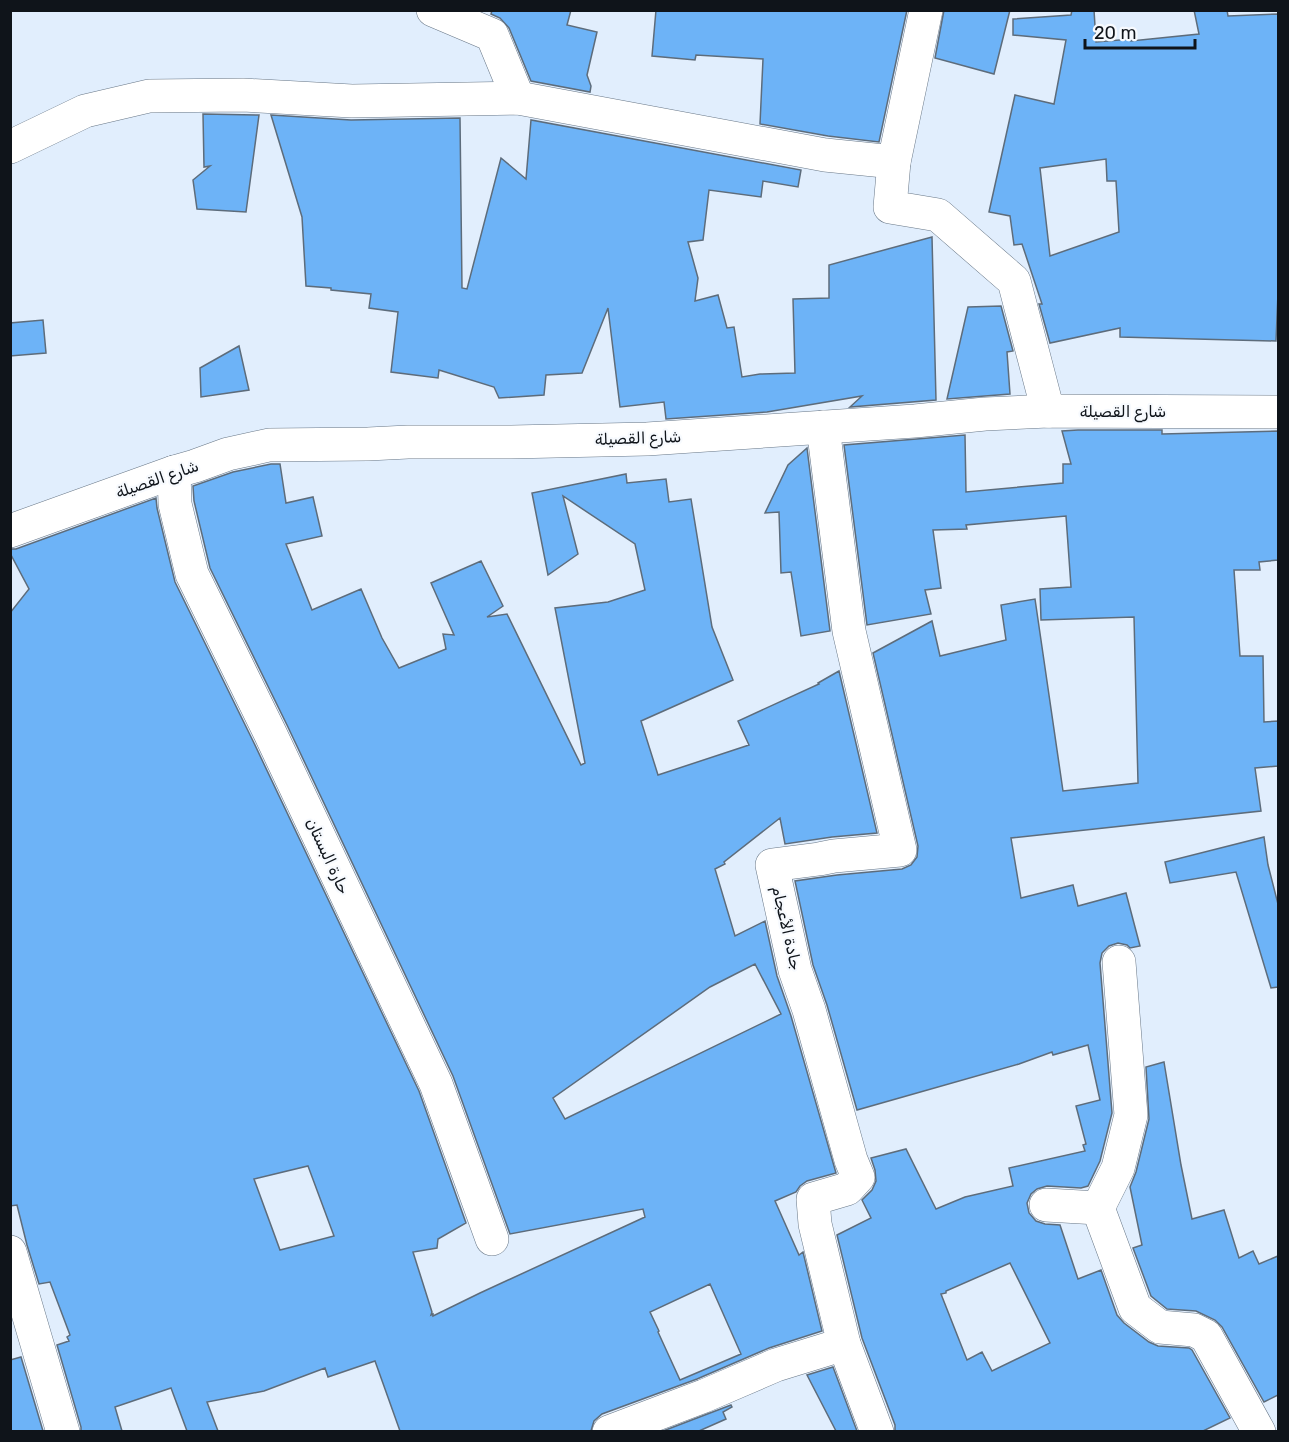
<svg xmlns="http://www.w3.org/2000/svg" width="1289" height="1442" font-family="Rubik,'Noto Naskh Arabic',sans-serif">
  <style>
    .building { fill: #6db3f7; stroke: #5d6c7b; stroke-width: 1.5; fill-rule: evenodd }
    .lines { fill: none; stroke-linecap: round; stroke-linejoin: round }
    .street-casing { stroke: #687787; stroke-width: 34 }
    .secondary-casing { stroke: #687787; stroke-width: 34 }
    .street { stroke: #fff; stroke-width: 33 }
    .secondary { stroke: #fff; stroke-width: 33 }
    .labels { text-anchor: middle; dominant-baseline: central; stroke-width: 4.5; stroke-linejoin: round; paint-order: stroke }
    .street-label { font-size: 16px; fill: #0f141a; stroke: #f7fafe }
  </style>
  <rect width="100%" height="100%" fill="#e1eefd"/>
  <!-- building -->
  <g class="building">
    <path d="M 492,10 L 571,10 L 567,25 L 597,32 L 587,75 L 591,86 L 590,92 L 531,81 L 509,28 L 500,18 L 491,14 Z"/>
    <path d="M 656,10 L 907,10 L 879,142 L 828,136 L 760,124 L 763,59 L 696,55 L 695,60 L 652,56 Z"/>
    <path d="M 944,10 L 1010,10 L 994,74 L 935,58 Z"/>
    <path d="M 1072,10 L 1094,10 L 1096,42 L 1131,39 L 1131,41 L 1199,34 L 1194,10 L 1227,10 L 1228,16 L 1278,14 L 1278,293 L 1276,341 L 1120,337 L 1120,328 L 1050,343 L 1039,304 L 1042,304 L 1022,244 L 1014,245 L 1010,216 L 989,212 L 1015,95 L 1054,104 L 1066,40 L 1013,35 L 1013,19 L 1071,15 ZM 1106,159 L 1107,181 L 1116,181 L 1119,232 L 1050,256 L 1040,168 Z"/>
    <path d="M 203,114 L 259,115 L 246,212 L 197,209 L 193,180 L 210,166 L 204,167 Z"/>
    <path d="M 271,115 L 351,120 L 460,118 L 462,288 L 467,289 L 501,158 L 526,179 L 531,120 L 801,170 L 798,187 L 763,181 L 761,197 L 709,190 L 703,240 L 688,242 L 698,278 L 695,301 L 718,295 L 727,328 L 734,327 L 742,377 L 760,374 L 795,373 L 793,299 L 829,298 L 829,265 L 932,237 L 936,400 L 850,407 L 862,396 L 767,412 L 666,419 L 664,402 L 620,407 L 608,308 L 582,373 L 546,375 L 544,395 L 499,398 L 494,387 L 439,370 L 438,378 L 391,372 L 398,312 L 369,308 L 371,294 L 331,290 L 331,288 L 306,286 L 302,217 Z"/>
    <path d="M 1001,306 L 1013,351 L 1007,352 L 1010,394 L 947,399 L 968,307 Z"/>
    <path d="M 43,320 L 46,353 L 10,356 L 10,323 Z"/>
    <path d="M 239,346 L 249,390 L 201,397 L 200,368 Z"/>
    <path d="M 1078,430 L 1162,430 L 1162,434 L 1278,431 L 1278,560 L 1259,562 L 1260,570 L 1234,570 L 1240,656 L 1263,656 L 1264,722 L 1278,721 L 1278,766 L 1255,768 L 1261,811 L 1011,838 L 1021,898 L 1073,885 L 1078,906 L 1126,893 L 1140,946 L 1130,948 L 1127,945 L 1118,943 L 1109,946 L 1102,953 L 1100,963 L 1112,1113 L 1100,1161 L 1088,1186 L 1081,1188 L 1047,1186 L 1037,1189 L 1031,1194 L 1027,1203 L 1029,1213 L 1036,1221 L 1045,1224 L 1060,1225 L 1078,1279 L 1101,1270 L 1117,1315 L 1124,1323 L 1149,1342 L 1158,1346 L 1189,1348 L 1192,1350 L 1230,1418 L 1203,1431 L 895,1431 L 895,1425 L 862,1338 L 837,1235 L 871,1218 L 862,1200 L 872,1190 L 876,1181 L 875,1170 L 871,1158 L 906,1149 L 936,1209 L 965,1197 L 1013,1186 L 1009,1168 L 1085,1151 L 1083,1145 L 1086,1144 L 1076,1106 L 1100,1100 L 1088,1045 L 1053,1055 L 1052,1052 L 1019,1064 L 857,1110 L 827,1005 L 813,965 L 795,881 L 837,875 L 902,869 L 911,865 L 917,857 L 918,846 L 873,653 L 932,621 L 940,656 L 1006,640 L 1001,605 L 1035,599 L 1063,791 L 1138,783 L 1134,617 L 1041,620 L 1040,589 L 1071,587 L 1066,516 L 966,525 L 967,529 L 933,530 L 941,588 L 925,590 L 931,614 L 867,625 L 844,445 L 965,435 L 966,492 L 1063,483 L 1063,464 L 1071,464 L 1062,431 ZM 1010,1263 L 1050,1343 L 992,1371 L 982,1352 L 967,1360 L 941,1294 L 946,1293 L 946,1291 Z"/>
    <path d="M 807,448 L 830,631 L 801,636 L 791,572 L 781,573 L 779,512 L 765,513 L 788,465 Z"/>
    <path d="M 271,464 L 280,464 L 286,503 L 313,497 L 322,536 L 286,544 L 312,610 L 361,589 L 382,638 L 399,668 L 446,649 L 443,634 L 454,635 L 431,583 L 481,561 L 503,606 L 487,617 L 507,614 L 581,765 L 585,763 L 555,608 L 608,602 L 645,590 L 635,544 L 563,496 L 578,554 L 548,575 L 532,493 L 626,474 L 627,483 L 666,479 L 669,502 L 691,499 L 712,627 L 733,680 L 641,721 L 658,775 L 749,745 L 738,721 L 819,684 L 818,683 L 839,671 L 877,833 L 832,837 L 785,844 L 780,818 L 724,862 L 725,864 L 715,869 L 735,936 L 765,921 L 777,976 L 791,1016 L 836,1173 L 807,1181 L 800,1186 L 796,1192 L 775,1201 L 799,1255 L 803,1252 L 822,1331 L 769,1348 L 697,1379 L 602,1414 L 594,1421 L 591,1431 L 400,1431 L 375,1361 L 328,1377 L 325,1368 L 264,1391 L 207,1402 L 218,1431 L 187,1431 L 171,1388 L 115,1407 L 122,1431 L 81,1431 L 81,1427 L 57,1345 L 69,1341 L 67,1337 L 70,1335 L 50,1282 L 39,1284 L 27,1245 L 17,1205 L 10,1206 L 10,613 L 29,589 L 10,553 L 10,549 L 16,549 L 156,498 L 157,508 L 175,582 L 253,741 L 419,1091 L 466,1223 L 438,1239 L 437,1248 L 413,1252 L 432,1312 L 431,1315 L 433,1314 L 433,1316 L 480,1293 L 645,1217 L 643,1209 L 510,1234 L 453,1076 L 287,725 L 210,568 L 194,501 L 193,486 L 233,472 ZM 755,964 L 781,1014 L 565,1119 L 553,1098 L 710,987 ZM 308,1166 L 334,1236 L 280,1250 L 254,1179 ZM 710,1284 L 741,1354 L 680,1380 L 658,1332 L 659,1331 L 650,1312 Z"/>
    <path d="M 1264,837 L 1268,865 L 1278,904 L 1278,987 L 1271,988 L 1236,872 L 1170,883 L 1165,862 Z"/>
    <path d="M 1164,1062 L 1181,1165 L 1192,1219 L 1224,1210 L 1239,1258 L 1253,1251 L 1259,1264 L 1278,1256 L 1278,1395 L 1264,1402 L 1222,1327 L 1215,1320 L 1196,1311 L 1167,1309 L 1151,1296 L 1133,1248 L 1142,1245 L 1130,1187 L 1136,1172 L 1149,1119 L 1146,1067 Z"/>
    <path d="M 21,1357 L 43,1431 L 10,1431 L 10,1360 Z"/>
    <path d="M 833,1367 L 857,1431 L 836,1431 L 807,1375 Z"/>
    <path d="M 731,1405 L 732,1407 L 723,1412 L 726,1419 L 699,1431 L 663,1431 Z"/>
  </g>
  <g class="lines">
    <!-- street casing -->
    <g class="street-casing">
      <g id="street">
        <path d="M 433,10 L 492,35 L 518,98"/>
        <path d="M 10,147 L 85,111 L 149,96 L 243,95 L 352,101 L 518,98 L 825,155 L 894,162 L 926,10"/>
        <path d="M 894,162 L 890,207 L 938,215 L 1014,281 L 1048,411"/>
        <path d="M 823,427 L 849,631 L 900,850 L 834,856 L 819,859 L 772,865 L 795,970 L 809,1010 L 851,1160 L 858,1177 L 847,1189 L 813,1199 L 815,1224 L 844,1344 L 877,1432"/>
        <path d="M 174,472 L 175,504 L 192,574 L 270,733 L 436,1084 L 492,1239"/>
        <path d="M 1119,962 L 1131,1115 L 1118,1168 L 1098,1208 L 1135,1308 L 1160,1327 L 1194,1330 L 1206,1336 L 1259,1432"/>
        <path d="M 1046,1205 L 1098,1208"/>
        <path d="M 10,1252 L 63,1432"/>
        <path d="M 609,1432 L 704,1396 L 776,1365 L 844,1344"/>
      </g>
    </g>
    <!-- secondary casing -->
    <g class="secondary-casing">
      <path id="secondary" d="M 10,531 L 174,472 L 195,466 L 228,454 L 269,445 L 368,444 L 408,442 L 511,442 L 647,439 L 915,421 L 985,414 L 1048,411 L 1278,412"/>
    </g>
    <!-- street -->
    <use href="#street" class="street"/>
    <!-- secondary -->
    <use href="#secondary" class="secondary"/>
  </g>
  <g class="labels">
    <!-- street labels -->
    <g class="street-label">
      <text x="1123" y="411">شارع القصيلة</text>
      <text transform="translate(638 438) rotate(-2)">شارع القصيلة</text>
      <text transform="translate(157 479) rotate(-19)">شارع القصيلة</text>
      <text transform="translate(328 856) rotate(65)">حارة البستان</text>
      <text transform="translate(787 928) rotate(77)">جادة الأعجام</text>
    </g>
  </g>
  <!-- border -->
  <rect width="1289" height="1442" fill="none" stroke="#0f141a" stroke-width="24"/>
  <!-- scale -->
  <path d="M1085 39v9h110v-9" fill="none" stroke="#0f141a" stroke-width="3"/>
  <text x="1094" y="39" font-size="18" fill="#0f141a" stroke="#f7fafe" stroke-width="4.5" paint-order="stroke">20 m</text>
</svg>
